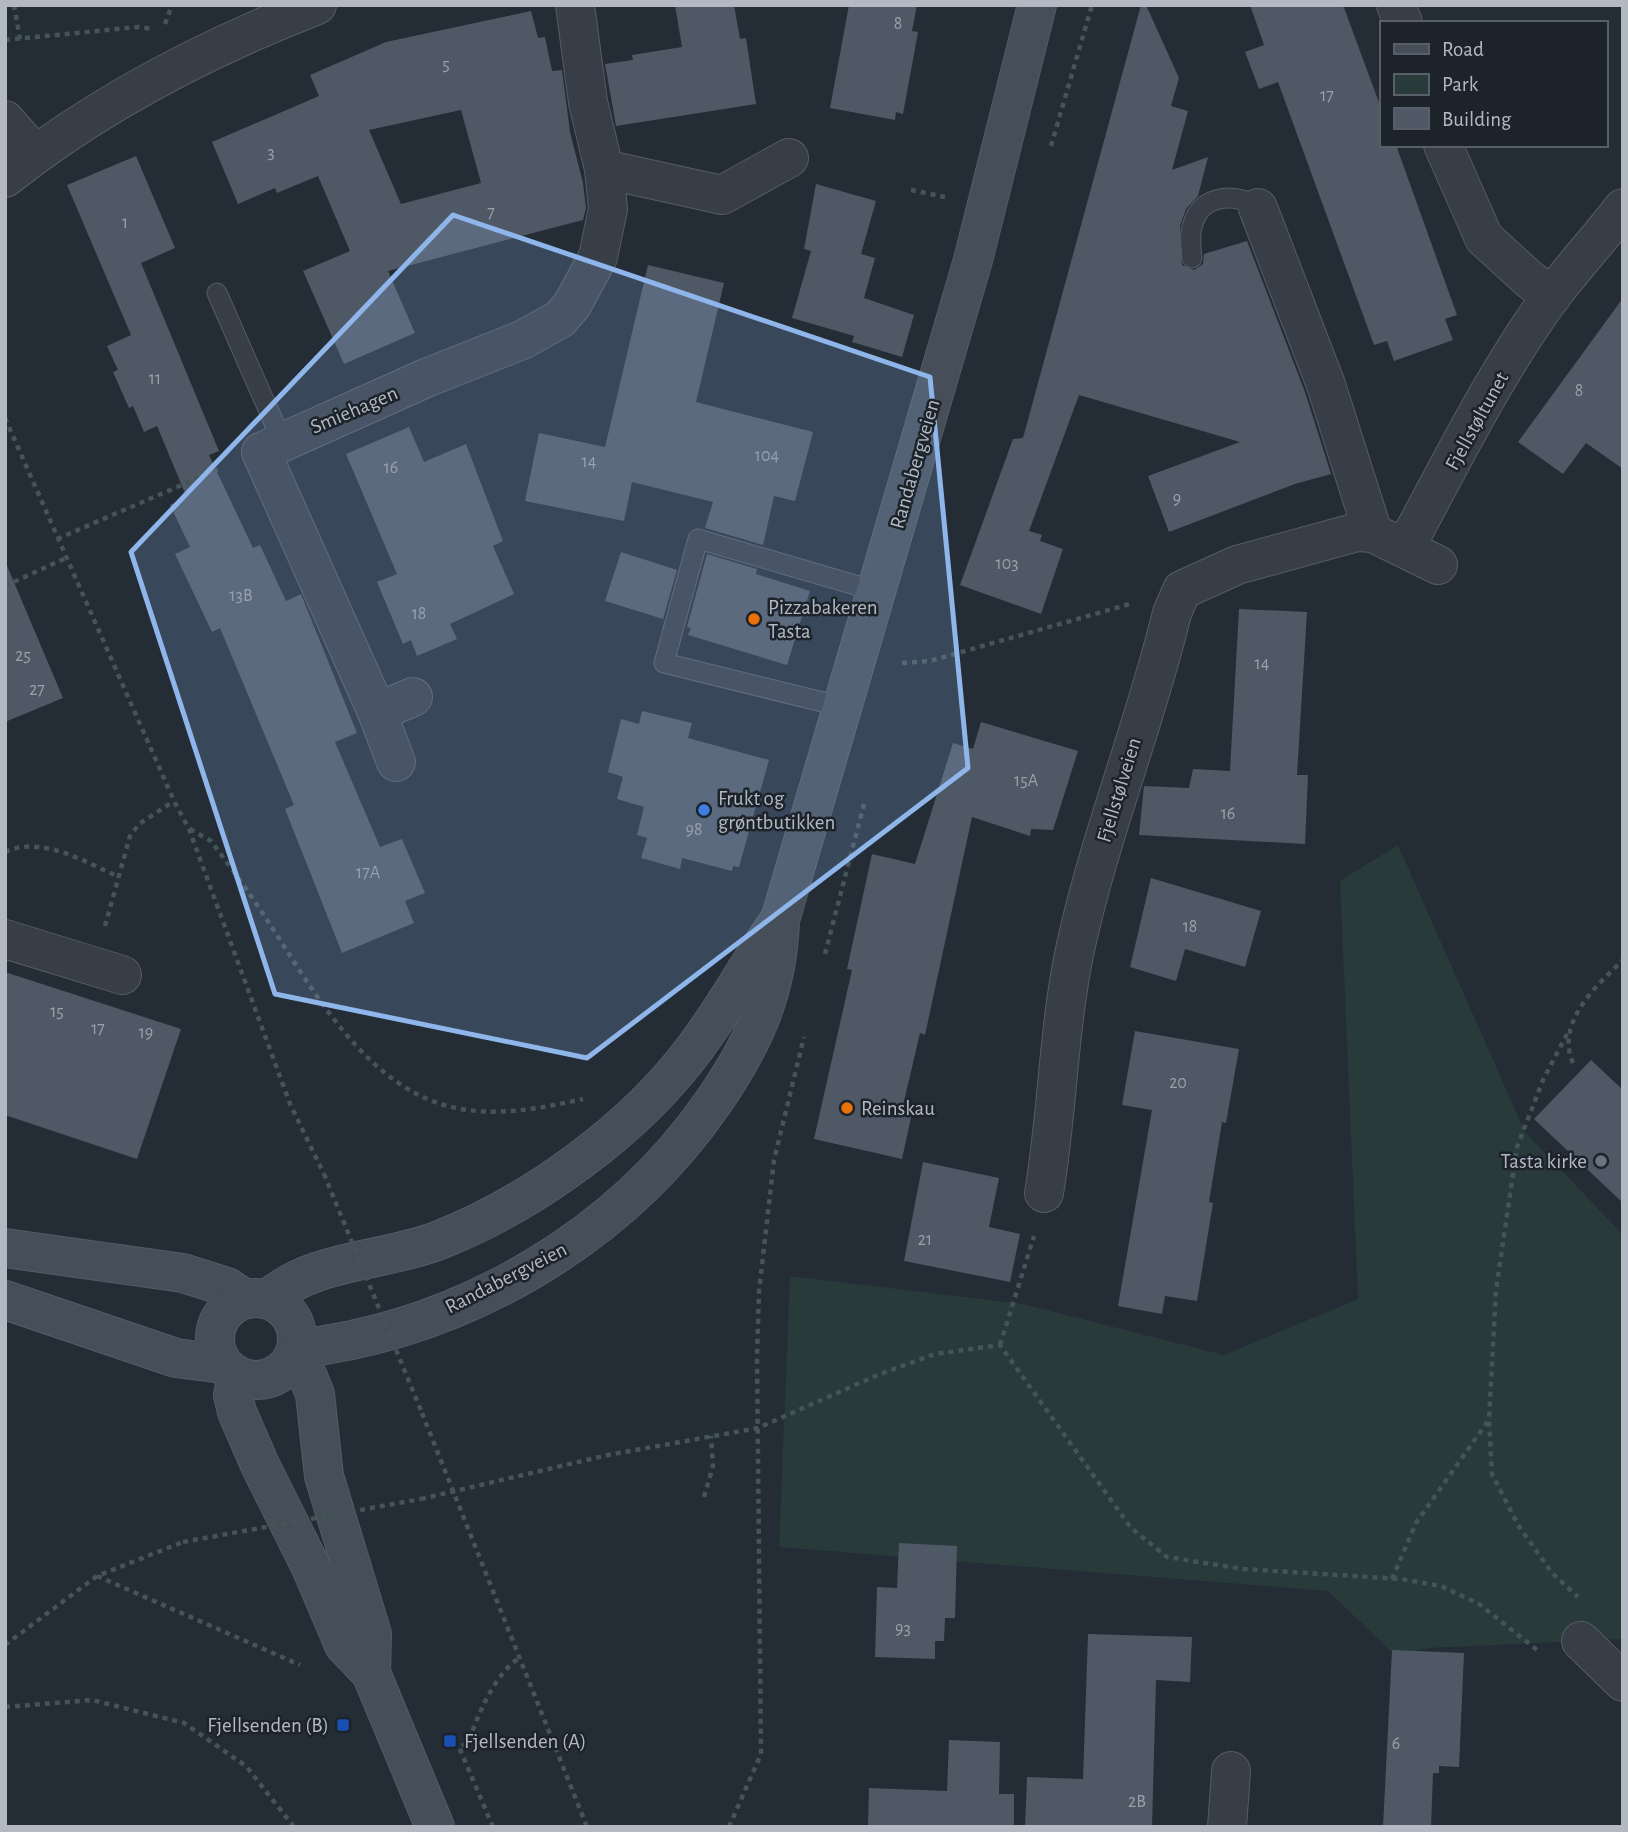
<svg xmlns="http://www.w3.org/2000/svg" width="1628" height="1832" font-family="'Alegreya Sans',sans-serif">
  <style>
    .green { fill: #283a39 }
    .building { fill: #4f5865; fill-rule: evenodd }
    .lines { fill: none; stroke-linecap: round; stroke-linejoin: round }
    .lane-casing { stroke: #555c65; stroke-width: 21 }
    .street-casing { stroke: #555c65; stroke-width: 40 }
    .secondary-casing { stroke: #555c65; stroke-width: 40 }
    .path { stroke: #455557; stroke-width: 4.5; stroke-dasharray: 5 5; stroke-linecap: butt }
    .lane { stroke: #373e47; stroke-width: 19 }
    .street { stroke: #373e47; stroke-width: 38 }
    .secondary { stroke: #454e59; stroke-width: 38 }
    .path-bridge { stroke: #455557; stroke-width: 4.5; stroke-dasharray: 5 5; stroke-linecap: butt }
    .marked { fill: #8fb6ea; fill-opacity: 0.2; stroke: #8fb6ea; stroke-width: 5; stroke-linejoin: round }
    .food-dot { fill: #e8710a; stroke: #1c232b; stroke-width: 2.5 }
    .shop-dot { fill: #3f7fe0; stroke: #1c232b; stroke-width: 2.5 }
    .worship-dot { fill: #6b7280; stroke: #1c232b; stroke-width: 2.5 }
    .transit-dot { fill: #1a4fb4; stroke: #1c232b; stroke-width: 2.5 }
    .labels { text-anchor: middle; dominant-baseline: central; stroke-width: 5; stroke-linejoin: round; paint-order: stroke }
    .number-label { font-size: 18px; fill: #99a1ac }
    .street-label { font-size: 21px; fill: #b2b9c3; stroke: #1c232b }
    .poi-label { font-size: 21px; fill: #b2b9c3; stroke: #1c232b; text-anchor: start }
  </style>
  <rect width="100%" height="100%" fill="#242c36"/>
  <!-- green -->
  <path class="green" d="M 1398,845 L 1525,1132 L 1623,1235 L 1623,1639 L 1429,1648 L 1395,1655 L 1328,1591 L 779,1547 L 790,1276 L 1023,1304 L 1224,1355 L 1358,1299 L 1340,881 Z"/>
  <!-- building -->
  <g class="building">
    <path d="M 675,5 L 734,5 L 740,39 L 746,38 L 756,104 L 616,126 L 605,64 L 633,60 L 632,55 L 682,47 Z"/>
    <path d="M 849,5 L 917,5 L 912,31 L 918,32 L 903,114 L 896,112 L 895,120 L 830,108 Z"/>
    <path d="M 1141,5 L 1146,5 L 1179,78 L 1171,106 L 1188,111 L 1172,170 L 1208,157 L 1198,196 L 1186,209 L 1180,226 L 1182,265 L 1194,270 L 1203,264 L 1204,254 L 1247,241 L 1305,392 L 1331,474 L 1295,484 L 1169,532 L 1148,476 L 1240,442 L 1079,395 L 1029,531 L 1042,535 L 1040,541 L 1063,549 L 1041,614 L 960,585 L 1013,439 L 1023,438 Z"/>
    <path d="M 1250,5 L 1343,5 L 1381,108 L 1381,145 L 1396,145 L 1457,315 L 1445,319 L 1453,340 L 1394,361 L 1387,341 L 1374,345 L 1278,82 L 1259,89 L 1245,52 L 1264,45 L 1263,42 Z"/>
    <path d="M 531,11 L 538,38 L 545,37 L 552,71 L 562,70 L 570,132 L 583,183 L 586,208 L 583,220 L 388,271 L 415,333 L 344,364 L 303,271 L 350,251 L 318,176 L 277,193 L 275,188 L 238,204 L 212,142 L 319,96 L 310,75 L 386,42 ZM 461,110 L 481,183 L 401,204 L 369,130 Z"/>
    <path d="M 136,156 L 175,248 L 141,263 L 219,451 L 209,455 L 253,548 L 260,545 L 286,601 L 301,594 L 357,733 L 335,742 L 380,847 L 402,839 L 425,893 L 405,901 L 414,923 L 342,953 L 285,809 L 294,805 L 220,628 L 212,632 L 175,554 L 190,547 L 170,505 L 187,498 L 157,426 L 144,432 L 133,406 L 129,408 L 113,372 L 118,370 L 107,346 L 131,335 L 67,185 Z"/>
    <path d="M 816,184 L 876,201 L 861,254 L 875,258 L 864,298 L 914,315 L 902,357 L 852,342 L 854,336 L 792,318 L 811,251 L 804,249 Z"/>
    <path d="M 648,265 L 724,283 L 696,402 L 813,432 L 795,501 L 774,496 L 763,545 L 705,528 L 713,502 L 632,482 L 624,521 L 525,501 L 539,433 L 605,447 Z"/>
    <path d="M 1623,298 L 1623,469 L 1586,443 L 1563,474 L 1518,442 Z"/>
    <path d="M 409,427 L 424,462 L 466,444 L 503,541 L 493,546 L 514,594 L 450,624 L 457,639 L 417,656 L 411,640 L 403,644 L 377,582 L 397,574 L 346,454 Z"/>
    <path d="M 621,552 L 677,570 L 663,619 L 605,601 Z"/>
    <path d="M 707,554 L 757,569 L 756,574 L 810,591 L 787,665 L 688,635 L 691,628 L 687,627 Z"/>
    <path d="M 5,561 L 63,698 L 5,722 Z"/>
    <path d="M 1239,609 L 1307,612 L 1297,775 L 1308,775 L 1305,844 L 1139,835 L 1144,786 L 1189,788 L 1193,769 L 1230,771 Z"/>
    <path d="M 642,711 L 692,723 L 688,738 L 769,760 L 739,867 L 733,866 L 732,871 L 682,858 L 680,869 L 641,858 L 647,838 L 637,835 L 644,807 L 617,799 L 623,777 L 608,772 L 621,719 L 639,724 Z"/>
    <path d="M 981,722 L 1078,751 L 1053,830 L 1031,829 L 1030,836 L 972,817 L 925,1035 L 920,1033 L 902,1110 L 912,1113 L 902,1159 L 814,1139 L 852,970 L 847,969 L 872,854 L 915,864 L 953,743 L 973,749 Z"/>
    <path d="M 1151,878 L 1261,911 L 1245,967 L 1185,949 L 1176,981 L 1130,967 Z"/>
    <path d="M 5,972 L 181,1029 L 137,1159 L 5,1115 Z"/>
    <path d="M 1135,1031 L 1239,1049 L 1226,1123 L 1222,1122 L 1209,1202 L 1213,1203 L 1197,1301 L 1165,1296 L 1162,1314 L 1118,1306 L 1152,1110 L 1122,1105 Z"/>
    <path d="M 1591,1060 L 1623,1090 L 1623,1203 L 1534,1119 Z"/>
    <path d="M 923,1162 L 999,1178 L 989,1227 L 1020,1234 L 1010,1282 L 904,1261 Z"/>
    <path d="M 899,1543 L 957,1546 L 955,1618 L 945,1618 L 944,1641 L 935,1641 L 935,1659 L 875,1657 L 877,1587 L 897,1588 Z"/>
    <path d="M 1088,1634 L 1192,1637 L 1190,1682 L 1156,1680 L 1152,1827 L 1025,1827 L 1027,1777 L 1083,1779 Z"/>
    <path d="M 1392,1650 L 1464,1653 L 1459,1767 L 1439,1766 L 1439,1773 L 1433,1773 L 1431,1827 L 1383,1827 Z"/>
    <path d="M 949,1740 L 1000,1742 L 999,1794 L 1014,1794 L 1014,1827 L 868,1827 L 869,1788 L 947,1791 Z"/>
  </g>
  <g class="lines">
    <!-- lane casing -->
    <g class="lane-casing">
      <g id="lane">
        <path d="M 1192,258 C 1191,248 1189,234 1193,224 C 1201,194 1238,192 1258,208"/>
        <path d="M 217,293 L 282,441"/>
        <path d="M 843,707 L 664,663 L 698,539 L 879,592"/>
      </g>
    </g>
    <!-- street casing -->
    <g class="street-casing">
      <g id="street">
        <path d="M 1396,5 L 1403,23"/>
        <path d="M 5,120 L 35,154"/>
        <path d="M 1443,145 L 1484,238 L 1530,280 L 1552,296"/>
        <path d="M 604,169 L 722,195 L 789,158"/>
        <path d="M 5,178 C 98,104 207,48 317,5"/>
        <path d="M 1258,208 L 1326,385 L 1373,533"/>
        <path d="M 1405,548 C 1451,463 1495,373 1552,295 C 1575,265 1600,238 1623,208"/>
        <path d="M 377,712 L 413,697"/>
        <path d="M 396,762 L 377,712 L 261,452 L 426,378 L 522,340 L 560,319 L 572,305 L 598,257 L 608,209 L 604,169 L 588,102 L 575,5"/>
        <path d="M 5,939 L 122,975"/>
        <path d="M 1044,1193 C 1058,1111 1058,1027 1076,945 C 1101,832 1145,725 1172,613 L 1182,590 L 1237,565 L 1357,532 L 1373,533 L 1438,565"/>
        <path d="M 1581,1641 L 1623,1682"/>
        <path d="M 1227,1827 L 1231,1771"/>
      </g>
    </g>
    <!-- secondary casing -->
    <g class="secondary-casing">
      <g id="secondary">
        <path d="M 5,1248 L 183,1273 L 227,1287 L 245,1299"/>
        <circle cx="256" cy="1339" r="41"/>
        <path d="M 268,1299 C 314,1259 381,1262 437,1241 C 532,1204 637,1128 697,1045 C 727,1005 750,961 779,921"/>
        <path d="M 5,1300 L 176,1358 L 223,1364"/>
        <path d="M 297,1349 C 462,1330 620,1238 714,1101 C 754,1043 778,990 780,920 L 973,260 L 1037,5"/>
        <path d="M 293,1359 L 308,1377 L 315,1394 L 324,1476 L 372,1634 L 371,1673"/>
        <path d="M 237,1376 L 233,1395 L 237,1412 L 260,1465 L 310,1565 L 344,1645 L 371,1673 L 435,1827"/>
      </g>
    </g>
    <!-- path -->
    <g class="path">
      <path d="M 14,5 L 20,39"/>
      <path d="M 165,24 L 172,5"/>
      <path d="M 5,40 L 138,27 L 154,29"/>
      <path d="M 1051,146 L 1092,5"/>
      <path d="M 911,190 L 945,197"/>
      <path d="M 5,418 L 174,801 L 189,829 L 290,1104 L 324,1174"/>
      <path d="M 57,539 L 221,468"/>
      <path d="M 5,586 L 66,558"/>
      <path d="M 902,663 L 930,661 L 1130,604"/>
      <path d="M 190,829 L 211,841 C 230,867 250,893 267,920 C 314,991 368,1093 461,1109 C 503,1116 542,1108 583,1099"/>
      <path d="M 5,852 C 42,835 85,862 119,877"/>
      <path d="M 105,926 L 130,836 L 139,824 L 174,801"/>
      <path d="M 825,954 L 865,800"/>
      <path d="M 1567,1034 L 1543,1080 L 1517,1147 L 1496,1290 L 1489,1420 L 1492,1474 L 1518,1525 L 1552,1573 L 1578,1597"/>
      <path d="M 1573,1063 C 1555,1023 1596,986 1623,960"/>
      <path d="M 1000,1345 L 1034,1236"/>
      <path d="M 422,1413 L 587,1827"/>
      <path d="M 704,1497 L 713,1466 L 711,1436"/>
      <path d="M 421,1499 L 608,1455 L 758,1428 L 880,1374 L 935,1354 L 1000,1345 L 1131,1528 L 1167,1557 L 1243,1569 L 1401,1579 L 1441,1586 L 1479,1604 L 1537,1650"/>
      <path d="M 97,1576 L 300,1665"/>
      <path d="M 1392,1579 L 1416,1523 L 1488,1421"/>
      <path d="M 5,1645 L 97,1576 L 183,1542"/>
      <path d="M 5,1707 L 92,1700 L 184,1723 L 246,1766 L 294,1827"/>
      <path d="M 493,1827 L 459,1747 L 468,1743 C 478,1715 494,1675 519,1658"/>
      <path d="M 729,1827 L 761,1754 L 757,1359 L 759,1291 L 774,1160 L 804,1037"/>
    </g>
    <!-- lane -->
    <use href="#lane" class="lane"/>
    <!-- street -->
    <use href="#street" class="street"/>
    <!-- secondary -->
    <use href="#secondary" class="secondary"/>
    <!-- path-bridge -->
    <g class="path-bridge">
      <path d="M 324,1174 L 422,1413"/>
      <path d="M 183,1542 L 421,1499"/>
    </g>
  </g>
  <!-- marked area -->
  <path class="marked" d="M 453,215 L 930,377 L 968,768 L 587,1058 L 275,994 L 131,552 Z"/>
  <!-- markers -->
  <g class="food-dot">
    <circle cx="754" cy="619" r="7"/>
    <circle cx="847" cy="1108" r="7"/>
  </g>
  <circle class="shop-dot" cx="704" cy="810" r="7"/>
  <circle class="worship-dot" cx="1601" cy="1161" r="7"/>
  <g class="transit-dot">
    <rect x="336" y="1718" width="14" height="14" rx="3.5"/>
    <rect x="443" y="1734" width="14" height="14" rx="3.5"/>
  </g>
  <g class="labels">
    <!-- number labels -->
    <g class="number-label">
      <text x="898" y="24">8</text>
      <text x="446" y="65">5</text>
      <text x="1327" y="96">17</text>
      <text x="271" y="153">3</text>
      <text x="491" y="213">7</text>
      <text x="125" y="223">1</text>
      <text x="155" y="379">11</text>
      <text x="1579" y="391">8</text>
      <text x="767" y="456">104</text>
      <text x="589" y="462">14</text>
      <text x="391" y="468">16</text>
      <text x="1177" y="499">9</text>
      <text x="1007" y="564">103</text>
      <text x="241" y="596">13B</text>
      <text x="419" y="614">18</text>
      <text x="23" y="656">25</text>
      <text x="1262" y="664">14</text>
      <text x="37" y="690">27</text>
      <text x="1026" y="781">15A</text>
      <text x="1228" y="814">16</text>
      <text x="694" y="830">98</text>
      <text x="368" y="873">17A</text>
      <text x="1190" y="927">18</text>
      <text x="57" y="1012">15</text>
      <text x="98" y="1029">17</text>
      <text x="146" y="1033">19</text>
      <text x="1178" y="1083">20</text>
      <text x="925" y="1240">21</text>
      <text x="903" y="1629">93</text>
      <text x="1396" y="1744">6</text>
      <text x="1137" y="1802">2B</text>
    </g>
    <!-- street labels -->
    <g class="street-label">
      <text transform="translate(354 410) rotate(-23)">Smiehagen</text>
      <text transform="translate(1477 421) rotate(-61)">Fjellstøltunet</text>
      <text transform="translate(915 464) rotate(-74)">Randabergveien</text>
      <text transform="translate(1119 790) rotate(-73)">Fjellstølveien</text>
      <text transform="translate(506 1278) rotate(-27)">Randabergveien</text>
    </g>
    <!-- poi labels -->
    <g class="poi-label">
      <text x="768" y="607">Pizzabakeren<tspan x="768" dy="24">Tasta</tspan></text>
      <text x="718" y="798">Frukt og<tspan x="718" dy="24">grøntbutikken</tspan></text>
      <text x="861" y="1108">Reinskau</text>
      <text x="1587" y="1161" text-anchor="end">Tasta kirke</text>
      <text x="329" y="1725" text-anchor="end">Fjellsenden (B)</text>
      <text x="464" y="1741">Fjellsenden (A)</text>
    </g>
  </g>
  <!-- border -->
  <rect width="1628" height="1832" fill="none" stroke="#b2b9c3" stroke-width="14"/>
  <!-- legend -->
  <rect x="1380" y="21" width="228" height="126" fill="#1c232b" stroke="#585f68" stroke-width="2"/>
  <rect x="1394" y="44" width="35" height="10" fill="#454e59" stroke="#585f68" stroke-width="2"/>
  <text x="1442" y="56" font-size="21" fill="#b2b9c3">Road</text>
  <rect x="1394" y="74" width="35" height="21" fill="#283a39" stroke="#585f68" stroke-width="2"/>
  <text x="1442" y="91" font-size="21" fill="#b2b9c3">Park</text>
  <rect x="1394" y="108" width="35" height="21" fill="#4f5865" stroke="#585f68" stroke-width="2"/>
  <text x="1442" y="126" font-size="21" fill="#b2b9c3">Building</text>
</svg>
